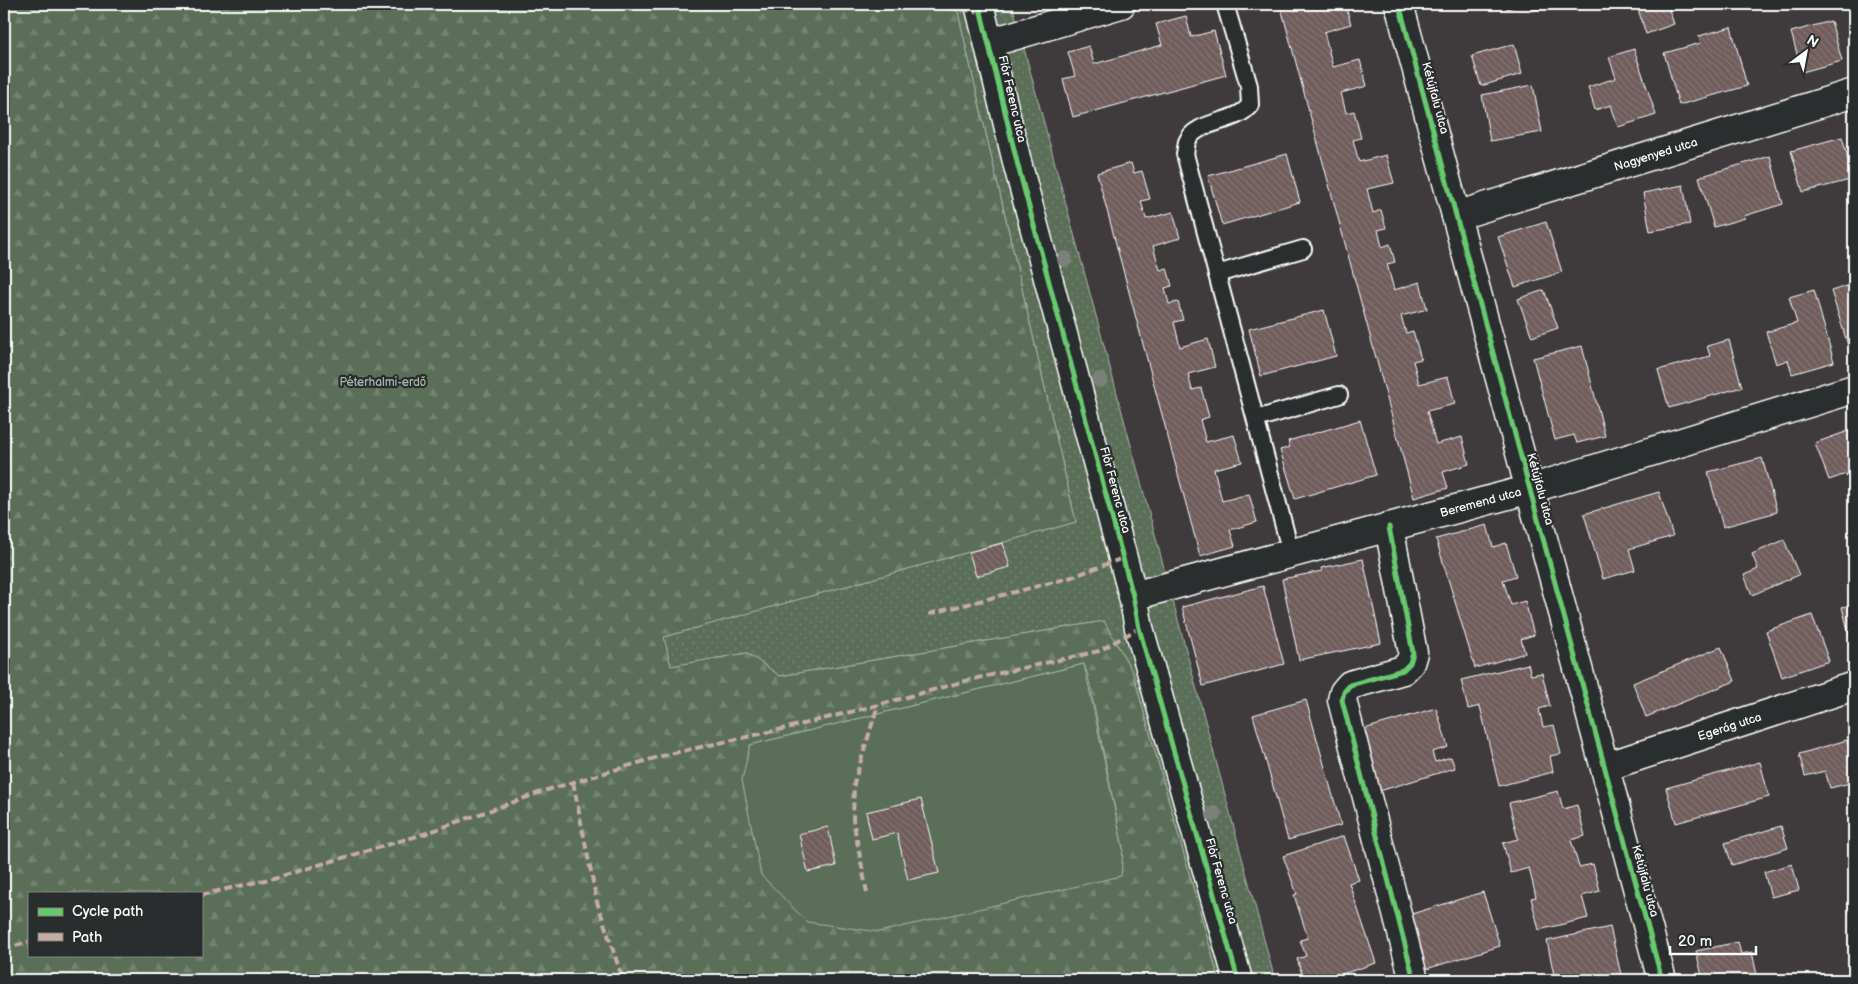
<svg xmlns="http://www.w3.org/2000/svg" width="1858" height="984" font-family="'Balsamiq Sans',sans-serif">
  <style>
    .grass { fill: url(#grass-dots); stroke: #acb6ac }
    .forest { fill: url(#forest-firs); stroke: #acb6ac; fill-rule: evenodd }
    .green { fill: #5a6e59; stroke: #acb6ac }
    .building { fill: url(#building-back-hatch); stroke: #fff }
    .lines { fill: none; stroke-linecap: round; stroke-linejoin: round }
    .lane-casing { stroke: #fff; stroke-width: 20 }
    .street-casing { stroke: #fff; stroke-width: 31 }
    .lane { stroke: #2a2d2e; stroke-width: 16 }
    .street { stroke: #2a2d2e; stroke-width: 28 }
    .quiet { stroke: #c7aca2; stroke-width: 4; stroke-dasharray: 8 4; stroke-linecap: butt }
    .cycleway-casing { stroke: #2a2d2e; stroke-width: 8 }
    .cycleway { stroke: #67ca6e; stroke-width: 5 }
    .tree { fill: #7b7f7a }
    .labels { text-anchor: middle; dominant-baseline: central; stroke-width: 4.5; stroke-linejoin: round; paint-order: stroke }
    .street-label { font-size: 12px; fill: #fff; stroke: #2a2d2e }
    .park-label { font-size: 12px; fill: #acb6ac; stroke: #2a2d2e }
  </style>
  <defs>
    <pattern id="grass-dots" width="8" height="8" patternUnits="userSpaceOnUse" patternTransform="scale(1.25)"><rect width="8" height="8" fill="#5a6e59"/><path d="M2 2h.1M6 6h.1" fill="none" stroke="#738472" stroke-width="1.8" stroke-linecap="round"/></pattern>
    <pattern id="forest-firs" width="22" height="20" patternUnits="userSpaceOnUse" patternTransform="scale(1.25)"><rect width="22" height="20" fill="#5a6e59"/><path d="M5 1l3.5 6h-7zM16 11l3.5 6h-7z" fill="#738472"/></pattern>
    <pattern id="building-back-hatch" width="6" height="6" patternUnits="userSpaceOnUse" patternTransform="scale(1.25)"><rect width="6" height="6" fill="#6f5c5b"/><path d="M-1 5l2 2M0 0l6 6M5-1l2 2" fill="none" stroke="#857474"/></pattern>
  </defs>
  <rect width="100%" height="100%" fill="#3f3b3c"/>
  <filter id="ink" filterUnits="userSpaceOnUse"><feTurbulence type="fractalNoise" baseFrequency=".02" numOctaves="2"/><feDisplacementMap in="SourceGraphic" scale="10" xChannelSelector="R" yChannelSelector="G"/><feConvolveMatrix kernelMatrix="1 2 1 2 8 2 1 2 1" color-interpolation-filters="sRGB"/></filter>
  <g filter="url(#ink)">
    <!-- grass -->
    <path class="grass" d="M 956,4 L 1012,4 L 1275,980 L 1219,980 L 1133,673 L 1104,621 L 780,676 L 747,653 L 671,667 L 663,637 L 1076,522 Z"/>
    <!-- forest -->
    <path class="forest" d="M 4,4 L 956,4 L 1076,522 L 664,637 L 671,666 L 747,653 L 780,676 L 1104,621 L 1133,673 L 1219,980 L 4,980 ZM 1084,664 L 1088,676 L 1123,849 L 750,745 ZM 29,893 L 201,893 L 201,955 L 29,955 Z"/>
    <!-- green -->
    <path class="green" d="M 1084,664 L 1123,849 L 1121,876 L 879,932 L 807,922 L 761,875 L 742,780 L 750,745 Z"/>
    <!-- building -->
    <g class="building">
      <path d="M 1280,4 L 1316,4 L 1317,7 L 1330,4 L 1345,4 L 1351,24 L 1324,32 L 1333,67 L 1360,60 L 1367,86 L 1341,93 L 1346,113 L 1354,111 L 1361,138 L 1353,140 L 1359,162 L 1386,155 L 1394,183 L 1367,189 L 1373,213 L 1381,210 L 1386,228 L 1378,230 L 1382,247 L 1390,244 L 1395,262 L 1387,264 L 1394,290 L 1420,282 L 1427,309 L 1401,316 L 1406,333 L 1413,331 L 1421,359 L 1413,361 L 1419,384 L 1448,377 L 1455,404 L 1427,411 L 1436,444 L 1462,437 L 1469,464 L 1443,472 L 1448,488 L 1414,498 Z"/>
      <path d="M 1505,4 L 1524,4 L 1507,9 Z"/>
      <path d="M 1530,4 L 1556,4 L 1531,11 Z"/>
      <path d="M 1645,4 L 1667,4 L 1674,24 L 1646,34 L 1637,6 Z"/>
      <path d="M 1186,16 L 1191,37 L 1214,31 L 1226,75 L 1073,117 L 1063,79 L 1075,76 L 1068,52 L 1089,46 L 1094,64 L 1162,45 L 1156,24 Z"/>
      <path d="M 1831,21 L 1842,61 L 1802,72 L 1791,32 Z"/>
      <path d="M 1731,27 L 1747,86 L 1679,105 L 1664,53 L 1701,43 L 1699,36 Z"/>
      <path d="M 1514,44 L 1522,74 L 1481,86 L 1472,56 Z"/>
      <path d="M 1634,49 L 1656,115 L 1618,127 L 1611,105 L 1595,110 L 1588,87 L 1616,78 L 1609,57 Z"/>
      <path d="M 1533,85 L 1542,132 L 1490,141 L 1482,95 Z"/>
      <path d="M 1842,137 L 1854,179 L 1803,192 L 1791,151 Z"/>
      <path d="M 1287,154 L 1300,202 L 1222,225 L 1208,176 Z"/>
      <path d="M 1770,156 L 1783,204 L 1744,216 L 1745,218 L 1714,227 L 1699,177 Z"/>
      <path d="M 1131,163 L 1134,173 L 1142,171 L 1150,199 L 1141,201 L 1146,219 L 1173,212 L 1180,238 L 1153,246 L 1160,270 L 1167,268 L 1172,286 L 1165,288 L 1169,304 L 1178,302 L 1183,320 L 1174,322 L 1180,347 L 1208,339 L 1215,367 L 1188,374 L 1192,390 L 1201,388 L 1209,417 L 1200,420 L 1206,442 L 1234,435 L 1242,462 L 1214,469 L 1222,501 L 1249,494 L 1257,522 L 1230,530 L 1235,546 L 1200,556 L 1097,173 Z"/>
      <path d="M 1683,185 L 1690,224 L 1650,231 L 1643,193 Z"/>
      <path d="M 1546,222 L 1562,272 L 1515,287 L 1498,237 Z"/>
      <path d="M 1854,284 L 1854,357 L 1852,358 L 1831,291 Z"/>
      <path d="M 1544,290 L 1558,328 L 1532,337 L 1518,299 Z"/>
      <path d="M 1814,290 L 1834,362 L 1792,374 L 1788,360 L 1776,364 L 1766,332 L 1797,323 L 1789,297 Z"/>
      <path d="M 1324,310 L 1336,356 L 1261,376 L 1249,329 Z"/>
      <path d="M 1729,340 L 1742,387 L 1669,408 L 1658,370 L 1710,356 L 1707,346 Z"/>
      <path d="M 1582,346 L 1605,436 L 1577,443 L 1574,435 L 1555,440 L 1533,358 Z"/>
      <path d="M 1360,420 L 1376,475 L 1295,499 L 1280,450 L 1290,447 L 1288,441 Z"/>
      <path d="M 1854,429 L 1854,488 L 1851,489 L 1846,474 L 1829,480 L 1815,443 Z"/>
      <path d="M 1762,458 L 1777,512 L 1723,527 L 1708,472 Z"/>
      <path d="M 1659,492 L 1673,536 L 1629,549 L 1635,570 L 1603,579 L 1584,514 Z"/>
      <path d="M 1487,525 L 1493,547 L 1506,543 L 1516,576 L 1503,580 L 1511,605 L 1525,601 L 1534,635 L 1521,639 L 1525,653 L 1475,668 L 1436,539 Z"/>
      <path d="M 1784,540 L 1799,575 L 1752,595 L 1744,575 L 1758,569 L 1752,554 Z"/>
      <path d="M 1003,543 L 1010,567 L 976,576 L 969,552 Z"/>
      <path d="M 1363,559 L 1381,643 L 1299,660 L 1282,579 L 1322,571 L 1321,568 Z"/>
      <path d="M 1263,586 L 1284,664 L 1203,686 L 1182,607 Z"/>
      <path d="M 1854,604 L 1854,644 L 1852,645 L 1842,607 Z"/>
      <path d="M 1812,615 L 1829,661 L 1782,677 L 1766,631 Z"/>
      <path d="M 1721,647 L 1735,681 L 1646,717 L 1633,683 Z"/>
      <path d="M 1528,664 L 1531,675 L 1542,673 L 1550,706 L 1539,709 L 1543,727 L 1554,725 L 1561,754 L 1550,756 L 1553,772 L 1499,786 L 1480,706 L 1468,709 L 1461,680 Z"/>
      <path d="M 1306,700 L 1341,825 L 1288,840 L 1253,715 Z"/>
      <path d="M 1436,708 L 1448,747 L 1432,752 L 1435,762 L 1451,757 L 1455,768 L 1373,793 L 1354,732 Z"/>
      <path d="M 1847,740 L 1854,767 L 1854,782 L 1830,788 L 1825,771 L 1805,776 L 1799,754 Z"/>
      <path d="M 1760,762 L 1769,797 L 1676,823 L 1666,788 Z"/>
      <path d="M 1558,791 L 1563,809 L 1577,805 L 1585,836 L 1571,840 L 1579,867 L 1593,864 L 1600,891 L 1582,896 L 1588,918 L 1539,930 L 1531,898 L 1536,897 L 1529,868 L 1511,873 L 1503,843 L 1518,839 L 1509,803 Z"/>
      <path d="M 921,799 L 939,873 L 908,880 L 897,833 L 872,839 L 866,812 Z"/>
      <path d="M 1781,826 L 1788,848 L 1732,865 L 1725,843 Z"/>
      <path d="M 828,827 L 836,866 L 808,872 L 799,834 Z"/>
      <path d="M 1344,836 L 1359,880 L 1349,883 L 1376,963 L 1324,980 L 1304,980 L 1297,959 L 1306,956 L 1300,940 L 1308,938 L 1294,895 L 1297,894 L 1283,856 Z"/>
      <path d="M 1792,864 L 1799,890 L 1771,897 L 1764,872 Z"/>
      <path d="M 1483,892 L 1500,946 L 1420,971 L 1402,917 Z"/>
      <path d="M 1854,905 L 1854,922 L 1849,906 Z"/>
      <path d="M 1610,927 L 1621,975 L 1623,974 L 1625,980 L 1555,980 L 1547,941 Z"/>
      <path d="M 1738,942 L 1741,954 L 1752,952 L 1758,980 L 1703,980 L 1696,951 Z"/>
    </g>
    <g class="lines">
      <!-- lane casing -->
      <g class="lane-casing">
        <g id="lane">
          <path d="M 1225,4 L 1249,86 L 1250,105 C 1236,124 1195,120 1187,142 C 1186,145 1186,150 1185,154 L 1291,553"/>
          <path d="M 1217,274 L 1303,249"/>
          <path d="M 1256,419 L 1339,395"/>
        </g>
      </g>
      <!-- street casing -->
      <g class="street-casing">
        <g id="street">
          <path d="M 979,4 L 1018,166 L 1133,596 L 1139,628 L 1238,980"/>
          <path d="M 1399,4 L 1662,980"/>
          <path d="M 989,43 L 1121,4"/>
          <path id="s1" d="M 1456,216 L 1854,93"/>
          <path d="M 1389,527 L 1413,653 L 1410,663 L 1403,670 L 1350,685 L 1344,692 L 1342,700 L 1414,980"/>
          <path id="s2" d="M 1133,596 L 1530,489 L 1854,389"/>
          <path id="s3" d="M 1605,767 L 1854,686"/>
        </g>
      </g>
      <!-- lane -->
      <use href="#lane" class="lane"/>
      <!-- street -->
      <use href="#street" class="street"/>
      <!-- quiet -->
      <g class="quiet">
        <path d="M 914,4 L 982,12"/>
        <path d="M 929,614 L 1069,578 L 1123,558"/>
        <path d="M 573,782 L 597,902 L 623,980"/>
        <path d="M 867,893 L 853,820 L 854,783 L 878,705"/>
        <path d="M 201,895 L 278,877 L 424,834 L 547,790 L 665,755 L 787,728 L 878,705 L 969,680 L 1099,651 L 1139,628"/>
        <path d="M 4,949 L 29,942"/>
      </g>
      <!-- cycleway casing -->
      <g class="cycleway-casing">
        <g id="cycleway">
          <path d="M 979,4 L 1018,166 L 1133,596 L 1139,628 L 1238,980"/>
          <path d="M 1399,4 L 1662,980"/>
          <path d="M 1389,527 L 1413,653 L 1410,663 L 1403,670 L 1350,685 L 1344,692 L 1342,700 L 1414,980"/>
        </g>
      </g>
      <!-- cycleway -->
      <use href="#cycleway" class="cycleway"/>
    </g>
    <!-- trees -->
    <g class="tree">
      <circle cx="1065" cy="259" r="8"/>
      <circle cx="1100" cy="380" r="8"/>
      <circle cx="1214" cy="814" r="8"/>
    </g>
  </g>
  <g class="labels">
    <!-- street labels -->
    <g class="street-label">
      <text transform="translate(1435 98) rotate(75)">Kétújfalu utca</text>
      <text transform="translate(1012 99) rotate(77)">Flór Ferenc utca</text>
      <text stroke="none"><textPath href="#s1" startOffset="209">Nagyenyed utca</textPath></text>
      <text transform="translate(1540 489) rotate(75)">Kétújfalu utca</text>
      <text transform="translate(1115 490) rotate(75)">Flór Ferenc utca</text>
      <text stroke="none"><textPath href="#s2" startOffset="360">Beremend utca</textPath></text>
      <text stroke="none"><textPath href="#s3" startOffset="131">Egerág utca</textPath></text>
      <text transform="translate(1221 881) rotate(74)">Flór Ferenc utca</text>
      <text transform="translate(1645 881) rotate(75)">Kétújfalu utca</text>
    </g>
    <!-- park labels -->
    <g class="park-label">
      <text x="383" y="382">Péterhalmi-erdő</text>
    </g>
  </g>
  <!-- margin -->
  <rect width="1858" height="984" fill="none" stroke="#2a2d2e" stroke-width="20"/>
  <rect x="10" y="10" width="1838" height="964" fill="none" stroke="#fff" stroke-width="2" filter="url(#ink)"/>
  <!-- legend -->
  <rect x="28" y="892" width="175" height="65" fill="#2a2d2e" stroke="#7f8182"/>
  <rect x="38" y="908" width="25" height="8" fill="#67ca6e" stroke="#7f8182"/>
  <text x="72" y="916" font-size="15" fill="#ffffff">Cycle path</text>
  <rect x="38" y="933" width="25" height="8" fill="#c7aca2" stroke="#7f8182"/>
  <text x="72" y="942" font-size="15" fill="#ffffff">Path</text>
  <!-- north arrow -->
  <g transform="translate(1806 52) rotate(32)" stroke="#2a2d2e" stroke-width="4" paint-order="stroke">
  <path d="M0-4L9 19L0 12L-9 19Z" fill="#ffffff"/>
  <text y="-8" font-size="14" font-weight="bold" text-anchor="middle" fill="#ffffff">N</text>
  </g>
  <!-- scale -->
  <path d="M1670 946v8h86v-8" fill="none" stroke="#ffffff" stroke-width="2.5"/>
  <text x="1678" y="946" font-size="15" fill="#ffffff" stroke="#2a2d2e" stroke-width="4" paint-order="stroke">20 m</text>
</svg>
